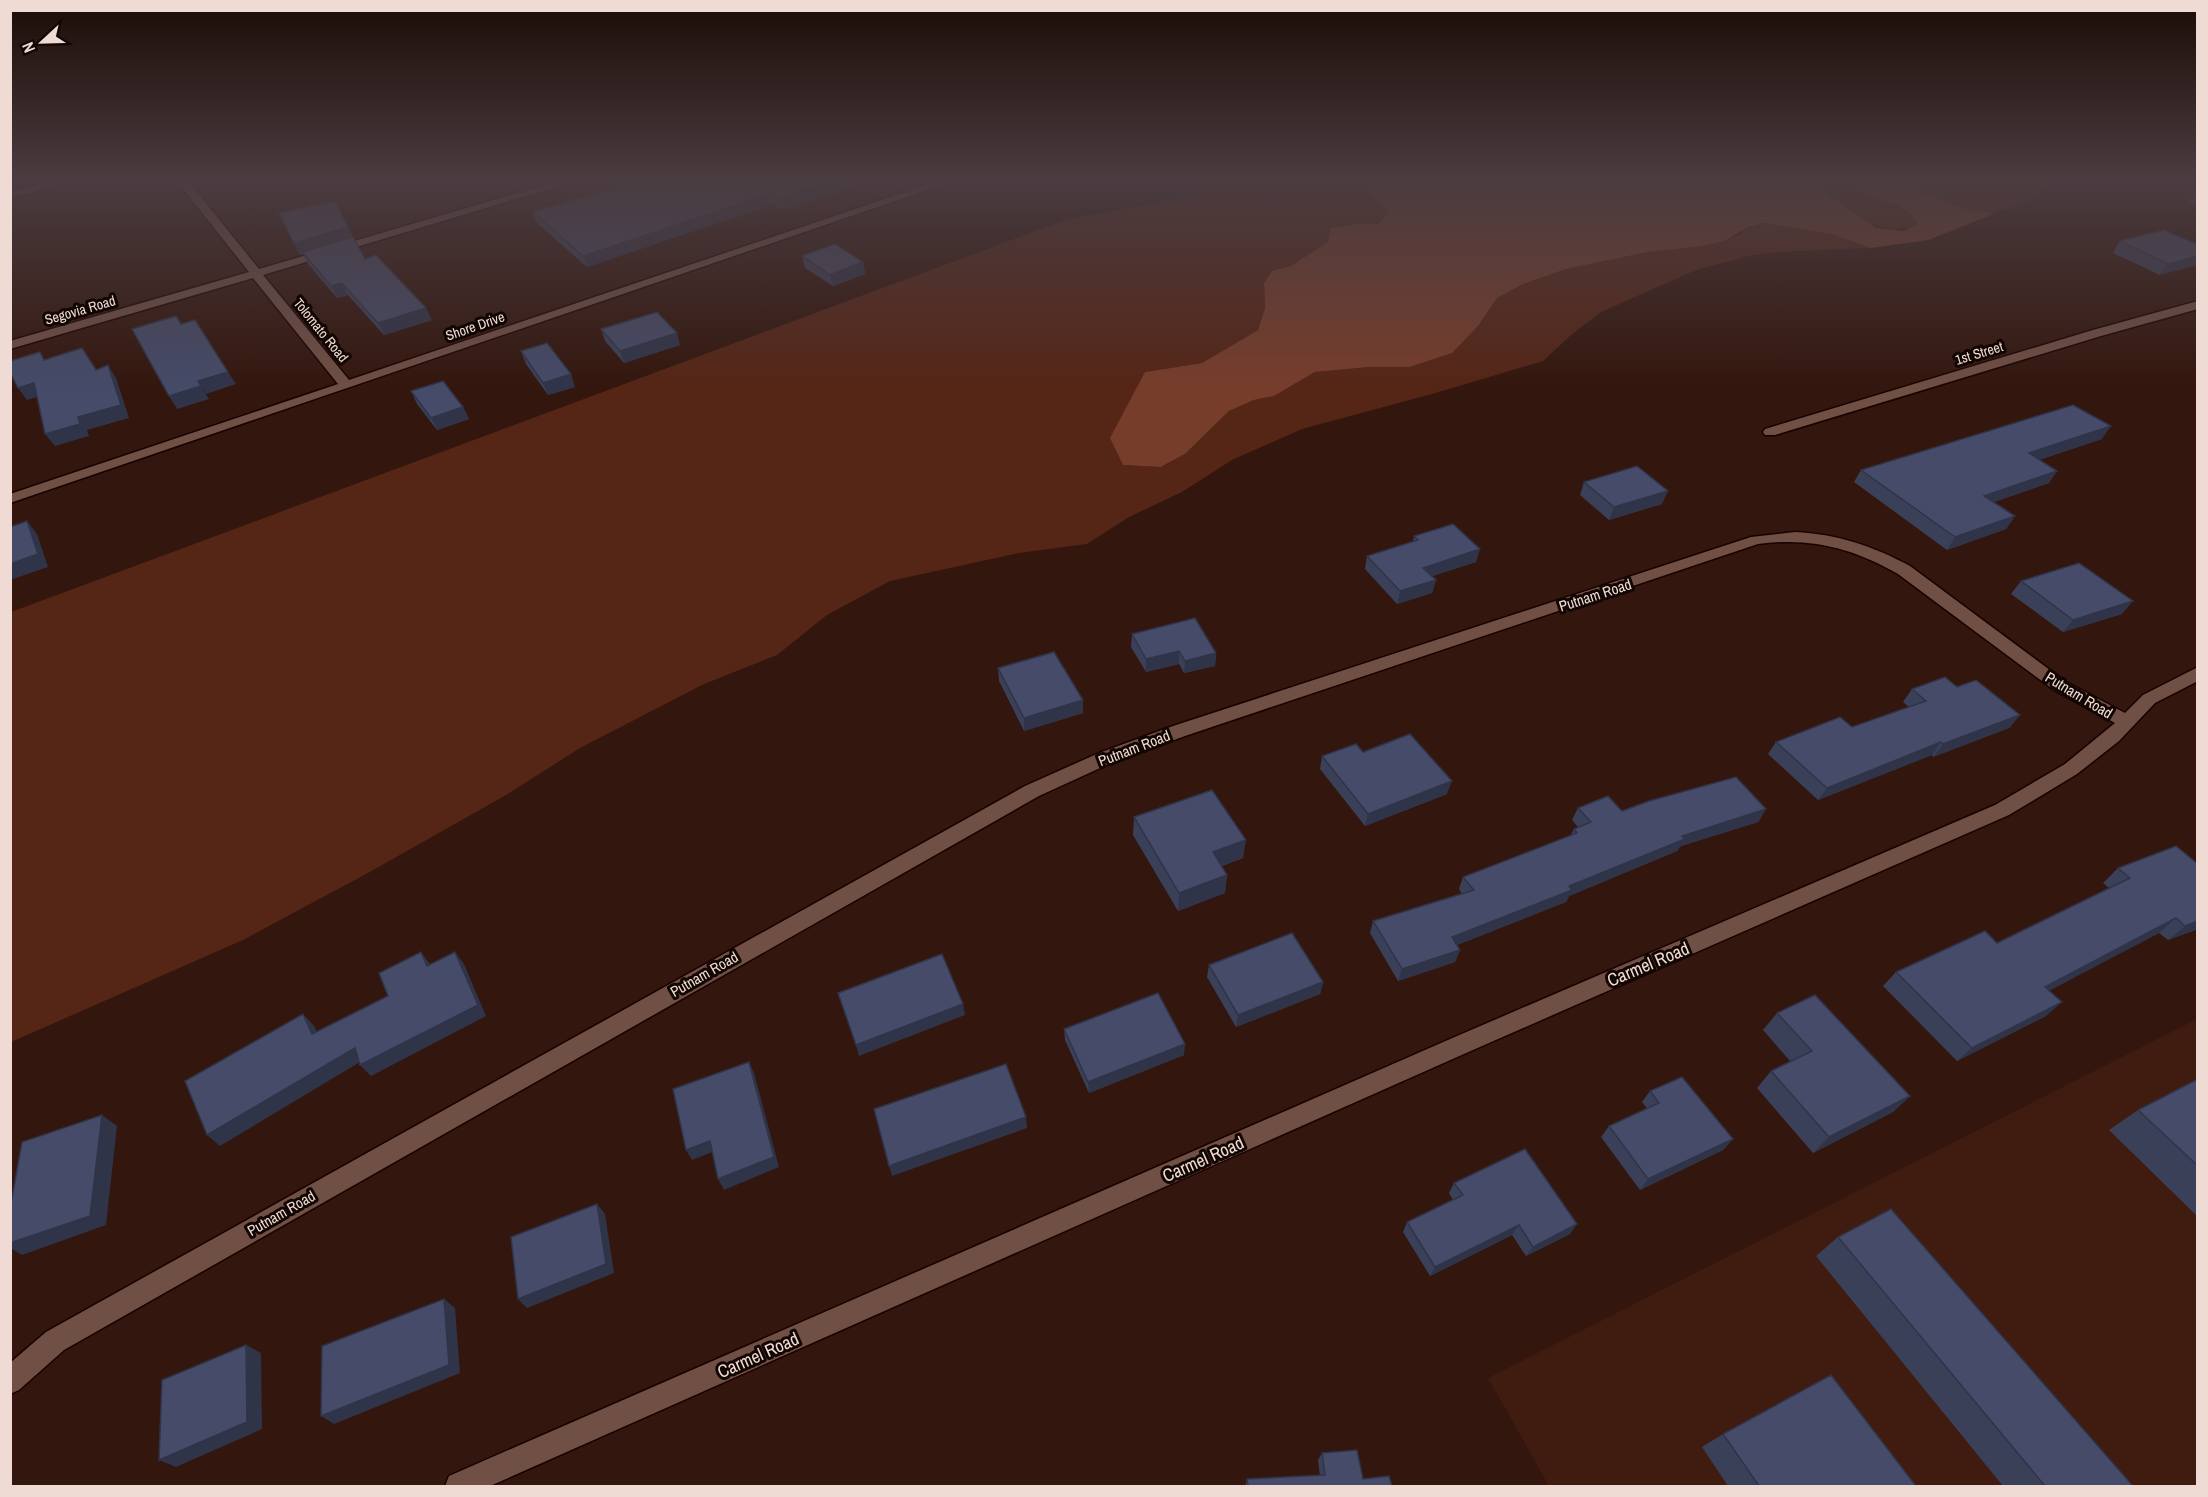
<svg xmlns="http://www.w3.org/2000/svg" width="2208" height="1497" font-family="'Archivo Narrow',sans-serif">
  <style>
    .built { fill: #3f1b10 }
    .green { fill: #552515 }
    .water { fill: #773d2b }
    .lines { fill: none; stroke-linecap: round; stroke-linejoin: round }
    .street-casing { stroke: #190200; stroke-width: 3 }
    .street { fill: #704f44; fill-rule: evenodd }
    .wall { fill: #3b4059 }
    .shaded-wall { fill: #303449 }
    .building { fill: #454b68; stroke: #303449; stroke-width: 1.5 }
    .labels { text-anchor: middle; dominant-baseline: central; stroke-width: 6; stroke-linejoin: round; paint-order: stroke }
    .far-street-label { font-size: 14px; fill: #efdbd4; stroke: #120603 }
    .street-label { font-size: 15px; fill: #efdbd4; stroke: #120603 }
    .near-street-label { font-size: 18px; fill: #efdbd4; stroke: #120603 }
  </style>
  <rect width="100%" height="100%" fill="#33160d"/>
  <!-- built -->
  <path class="built" d="M 2197,1019 L 2197,1486 L 1549,1486 L 1488,1378 Z"/>
  <!-- green -->
  <g class="green">
    <path d="M 1202,181 L 1371,181 L 1368,191 L 1390,212 L 1378,224 L 1356,224 L 1330,228 L 1329,242 L 1291,266 L 1272,271 L 1264,283 L 1265,308 L 1258,330 L 1202,363 L 1145,372 L 1124,465 L 1162,467 L 1185,454 L 1229,411 L 1254,400 L 1274,396 L 1315,372 L 1370,367 L 1409,367 L 1478,326 L 1497,298 L 1523,284 L 1566,269 L 1648,252 L 1682,248 L 1739,235 L 1748,227 L 1765,223 L 1835,235 L 1871,248 L 1777,252 L 1749,256 L 1696,270 L 1601,312 L 1571,335 L 1543,361 L 1432,394 L 1302,429 L 1232,460 L 1182,492 L 1129,517 L 1087,544 L 1019,553 L 890,581 L 827,615 L 777,655 L 704,684 L 580,748 L 506,795 L 368,873 L 243,940 L 11,1042 L 11,612 L 1068,219 L 1201,195 Z"/>
    <path d="M 1809,181 L 1848,181 L 1866,194 L 1893,203 L 1910,212 L 1919,224 C 1871,243 1847,203 1809,181 Z"/>
    <path d="M 1899,181 L 2051,181 C 2043,188 2035,196 2026,201 C 1980,228 1941,200 1899,181 Z"/>
  </g>
  <!-- water -->
  <path class="water" d="M 1371,181 L 1809,181 L 1876,228 L 1903,231 L 1918,224 C 1905,203 1890,204 1869,195 C 1861,192 1855,185 1848,181 L 1899,181 L 1946,203 L 1971,211 L 1996,213 L 1928,240 L 1871,248 L 1835,235 L 1765,223 L 1748,227 L 1724,241 L 1701,246 L 1648,252 L 1566,269 L 1523,284 L 1497,298 L 1478,326 L 1452,353 L 1409,367 L 1370,367 L 1315,372 L 1274,396 L 1254,400 L 1229,411 L 1185,454 L 1161,467 L 1123,465 L 1110,438 L 1145,372 L 1202,363 L 1258,330 L 1265,308 L 1264,283 L 1272,271 L 1291,266 L 1328,242 L 1330,228 L 1356,224 L 1378,224 L 1389,213 L 1368,191 Z"/>
  <g class="lines">
    <!-- street casing -->
    <g class="street-casing">
      <g id="street">
        <path d="M 54,181 L 72,181 L 10,198 L 10,192 Z"/>
        <path d="M 177,181 L 188,181 L 259,269 L 559,181 L 576,181 L 263,275 L 349,380 L 938,181 L 954,181 L 10,503 L 10,494 L 338,384 L 253,278 L 10,349 L 10,341 L 249,272 Z"/>
        <path d="M 2198,301 L 2198,309 L 2101,336 L 1775,435 L 1765,435 L 1763,432 L 1765,429 L 2093,330 Z"/>
        <path d="M 1795,532 C 1837,534 1873,546 1910,566 L 2066,682 L 2125,713 L 2143,695 L 2198,667 L 2198,681 L 2155,703 L 2119,741 L 2077,774 L 2009,815 L 1473,1050 L 490,1486 L 445,1486 L 449,1476 L 1457,1036 L 1995,805 L 2065,764 L 2115,723 L 2054,690 L 1898,574 C 1853,548 1810,537 1758,544 L 1185,736 L 1111,763 L 1039,796 L 64,1350 L 19,1390 L 10,1394 L 10,1363 L 46,1332 L 1025,786 L 1099,753 L 1173,726 L 1751,537 Z"/>
      </g>
    </g>
    <!-- street -->
    <use href="#street" class="street"/>
  </g>
  <!-- wall -->
  <g class="wall">
    <path d="M 620,181 L 866,181 L 782,210 L 774,204 L 587,267 L 537,223 L 533,212 L 621,185 Z"/>
    <path d="M 2198,188 L 2198,207 L 2187,204 Z"/>
    <path d="M 279,213 L 353,237 L 365,259 L 432,320 L 384,335 L 348,295 L 337,298 L 308,264 L 303,254 L 300,255 Z"/>
    <path d="M 2120,241 L 2198,245 L 2160,275 L 2113,253 Z"/>
    <path d="M 802,256 L 863,262 L 865,274 L 833,286 L 805,268 Z"/>
    <path d="M 601,329 L 680,345 L 624,363 L 605,341 Z"/>
    <path d="M 521,351 L 575,387 L 548,395 L 526,364 Z"/>
    <path d="M 411,391 L 463,407 L 469,419 L 437,430 L 417,404 Z"/>
    <path d="M 2102,439 L 2039,460 L 2049,483 L 1994,502 L 2015,516 L 2006,529 L 1947,550 L 1854,482 L 1861,470 Z"/>
    <path d="M 1584,482 L 1662,504 L 1609,520 L 1580,495 Z"/>
    <path d="M 1414,536 L 1476,562 L 1432,576 L 1436,580 L 1432,593 L 1397,604 L 1365,569 L 1367,556 L 1413,542 Z"/>
    <path d="M 2021,581 L 2122,614 L 2063,632 L 2011,594 Z"/>
    <path d="M 1132,634 L 1216,653 L 1215,666 L 1184,673 L 1179,664 L 1146,672 L 1131,647 Z"/>
    <path d="M 998,668 L 1083,713 L 1024,731 L 999,681 Z"/>
    <path d="M 1957,687 L 2020,715 L 2009,728 L 1933,757 L 1932,755 L 1818,800 L 1768,754 L 1776,742 L 1852,727 L 1909,707 L 1903,702 L 1912,689 Z"/>
    <path d="M 1363,752 L 1447,794 L 1365,826 L 1320,769 L 1322,756 Z"/>
    <path d="M 1578,808 L 1622,811 L 1766,809 L 1758,822 L 1681,846 L 1677,851 L 1569,896 L 1566,902 L 1457,945 L 1460,950 L 1455,962 L 1398,981 L 1370,933 L 1373,921 L 1462,894 L 1459,889 L 1463,877 L 1570,836 L 1574,829 L 1578,827 L 1572,820 Z"/>
    <path d="M 1134,817 L 1243,858 L 1222,866 L 1227,875 L 1225,893 L 1178,911 L 1133,835 Z"/>
    <path d="M 2118,868 L 2198,929 L 2168,940 L 2159,933 L 2049,990 L 2046,1016 L 1957,1061 L 1883,986 L 1896,972 L 1997,943 L 2109,888 L 2103,883 Z"/>
    <path d="M 1209,965 L 1323,982 L 1320,994 L 1236,1027 L 1207,977 Z"/>
    <path d="M 1777,1013 L 1910,1096 L 1893,1112 L 1813,1153 L 1757,1088 L 1771,1071 L 1791,1062 L 1763,1030 Z"/>
    <path d="M 1064,1029 L 1184,1055 L 1089,1093 L 1065,1040 Z"/>
    <path d="M 2198,1079 L 2198,1217 L 2109,1130 L 2138,1110 Z"/>
    <path d="M 1650,1091 L 1733,1139 L 1723,1150 L 1640,1190 L 1601,1137 L 1609,1126 L 1647,1108 L 1642,1102 Z"/>
    <path d="M 1454,1183 L 1570,1234 L 1526,1256 L 1512,1235 L 1430,1276 L 1403,1232 L 1407,1222 L 1453,1200 L 1449,1193 Z"/>
    <path d="M 1838,1237 L 2133,1486 L 2003,1486 L 1816,1256 Z"/>
    <path d="M 1723,1434 L 1916,1486 L 1728,1486 L 1702,1447 Z"/>
    <path d="M 1322,1453 L 1363,1479 L 1392,1486 L 1245,1486 L 1247,1479 L 1320,1476 L 1318,1460 Z"/>
  </g>
  <!-- shaded-wall -->
  <g class="shaded-wall">
    <path d="M 831,181 L 866,181 L 782,210 L 779,198 Z"/>
    <path d="M 772,193 L 774,204 L 587,267 L 583,256 Z"/>
    <path d="M 348,227 L 354,239 L 300,255 L 294,243 Z"/>
    <path d="M 2198,256 L 2198,265 L 2160,275 L 2168,264 Z"/>
    <path d="M 863,262 L 865,274 L 833,286 L 830,275 Z"/>
    <path d="M 342,283 L 348,295 L 337,298 L 331,286 Z"/>
    <path d="M 426,308 L 432,320 L 384,335 L 378,323 Z"/>
    <path d="M 677,333 L 680,345 L 624,363 L 620,351 Z"/>
    <path d="M 108,365 L 116,378 L 129,418 L 87,430 L 89,436 L 55,446 L 45,434 L 78,417 Z"/>
    <path d="M 228,372 L 236,384 L 206,394 L 198,381 Z"/>
    <path d="M 571,374 L 575,387 L 548,395 L 543,383 Z"/>
    <path d="M 34,383 L 43,395 L 27,400 L 18,388 Z"/>
    <path d="M 201,386 L 209,399 L 177,409 L 169,396 Z"/>
    <path d="M 463,407 L 469,419 L 437,430 L 431,418 Z"/>
    <path d="M 2111,426 L 2102,439 L 2020,466 L 2029,453 Z"/>
    <path d="M 2057,471 L 2049,483 L 1976,508 L 1984,496 Z"/>
    <path d="M 1668,491 L 1662,504 L 1609,520 L 1614,507 Z"/>
    <path d="M 2015,516 L 2006,529 L 1947,550 L 1955,537 Z"/>
    <path d="M 27,521 L 37,534 L 48,567 L 10,580 L 10,564 Z"/>
    <path d="M 1480,549 L 1476,562 L 1420,580 L 1423,568 Z"/>
    <path d="M 1436,580 L 1432,593 L 1397,604 L 1400,591 Z"/>
    <path d="M 2133,601 L 2122,614 L 2063,632 L 2073,620 Z"/>
    <path d="M 1179,651 L 1179,664 L 1146,672 L 1146,659 Z"/>
    <path d="M 1216,653 L 1215,666 L 1184,673 L 1185,661 Z"/>
    <path d="M 1083,700 L 1083,713 L 1024,731 L 1024,718 Z"/>
    <path d="M 2020,715 L 2009,728 L 1933,757 L 1943,744 Z"/>
    <path d="M 1941,742 L 1932,755 L 1818,800 L 1827,788 Z"/>
    <path d="M 1452,781 L 1447,794 L 1365,826 L 1368,814 Z"/>
    <path d="M 1766,809 L 1758,822 L 1681,846 L 1677,851 L 1569,896 L 1566,902 L 1447,949 L 1452,937 L 1682,836 Z"/>
    <path d="M 1246,840 L 1243,858 L 1211,870 L 1213,852 Z"/>
    <path d="M 1227,875 L 1225,893 L 1178,911 L 1179,893 Z"/>
    <path d="M 2176,918 L 2159,933 L 2030,1001 L 2045,987 Z"/>
    <path d="M 2198,921 L 2198,929 L 2168,940 L 2185,926 Z"/>
    <path d="M 1460,950 L 1455,962 L 1398,981 L 1402,969 Z"/>
    <path d="M 421,952 L 430,964 L 427,966 Z"/>
    <path d="M 455,952 L 464,964 L 486,1016 L 371,1076 L 360,1065 Z"/>
    <path d="M 1323,982 L 1320,994 L 1236,1027 L 1238,1015 Z"/>
    <path d="M 2062,1002 L 2046,1016 L 1957,1061 L 1972,1048 Z"/>
    <path d="M 963,1004 L 965,1015 L 859,1056 L 856,1045 Z"/>
    <path d="M 303,1014 L 314,1026 L 324,1045 L 312,1034 Z"/>
    <path d="M 1185,1044 L 1184,1055 L 1089,1093 L 1088,1082 Z"/>
    <path d="M 355,1048 L 365,1059 L 220,1146 L 207,1135 Z"/>
    <path d="M 749,1062 L 754,1073 L 779,1167 L 724,1190 L 718,1179 Z"/>
    <path d="M 1910,1096 L 1893,1112 L 1813,1153 L 1829,1137 Z"/>
    <path d="M 102,1115 L 117,1126 L 106,1225 L 22,1255 L 10,1248 L 10,1243 Z"/>
    <path d="M 1026,1117 L 1027,1128 L 892,1176 L 889,1166 Z"/>
    <path d="M 1733,1139 L 1723,1150 L 1640,1190 L 1648,1179 Z"/>
    <path d="M 710,1141 L 715,1151 L 692,1160 L 686,1150 Z"/>
    <path d="M 597,1204 L 605,1214 L 614,1273 L 527,1308 L 518,1299 Z"/>
    <path d="M 1577,1224 L 1570,1234 L 1526,1256 L 1533,1247 Z"/>
    <path d="M 1519,1225 L 1512,1235 L 1430,1276 L 1435,1267 Z"/>
    <path d="M 444,1299 L 455,1308 L 460,1373 L 334,1424 L 321,1416 Z"/>
    <path d="M 246,1345 L 261,1353 L 262,1429 L 176,1467 L 159,1460 Z"/>
  </g>
  <!-- building -->
  <g class="building">
    <path d="M 620,181 L 831,181 L 779,198 L 772,193 L 583,256 L 533,212 L 621,185 Z"/>
    <path d="M 335,201 L 348,227 L 294,243 L 279,213 Z"/>
    <path d="M 2164,230 L 2198,245 L 2198,256 L 2168,264 L 2120,241 Z"/>
    <path d="M 353,237 L 365,259 L 376,255 L 426,308 L 378,323 L 342,283 L 331,286 L 302,252 Z"/>
    <path d="M 835,244 L 863,262 L 830,275 L 802,256 Z"/>
    <path d="M 657,312 L 677,333 L 620,351 L 601,329 Z"/>
    <path d="M 176,316 L 181,324 L 195,320 L 228,372 L 198,381 L 201,386 L 169,396 L 132,329 Z"/>
    <path d="M 547,343 L 571,374 L 543,383 L 521,351 Z"/>
    <path d="M 82,348 L 96,370 L 108,365 L 121,405 L 78,417 L 80,424 L 45,434 L 34,383 L 18,388 L 10,372 L 10,361 L 40,352 L 44,360 Z"/>
    <path d="M 443,381 L 463,407 L 431,418 L 411,391 Z"/>
    <path d="M 2073,405 L 2111,426 L 2029,453 L 2057,471 L 1984,496 L 2015,516 L 1955,537 L 1861,470 Z"/>
    <path d="M 1637,466 L 1668,491 L 1614,507 L 1584,482 Z"/>
    <path d="M 27,521 L 38,554 L 10,564 L 10,527 Z"/>
    <path d="M 1453,524 L 1480,549 L 1423,568 L 1436,580 L 1400,591 L 1367,556 L 1418,540 L 1414,536 Z"/>
    <path d="M 2079,563 L 2133,601 L 2073,620 L 2021,581 Z"/>
    <path d="M 1195,618 L 1216,653 L 1185,661 L 1179,651 L 1146,659 L 1132,634 Z"/>
    <path d="M 1054,652 L 1083,700 L 1024,718 L 998,668 Z"/>
    <path d="M 1945,677 L 1957,687 L 1976,680 L 2020,715 L 1943,744 L 1941,742 L 1827,788 L 1776,742 L 1840,717 L 1852,727 L 1926,701 L 1912,689 Z"/>
    <path d="M 1410,734 L 1452,781 L 1368,814 L 1322,756 L 1356,744 L 1363,752 Z"/>
    <path d="M 1736,777 L 1766,809 L 1682,836 L 1685,839 L 1569,886 L 1572,890 L 1452,937 L 1460,950 L 1402,969 L 1373,921 L 1474,890 L 1463,877 L 1577,833 L 1574,829 L 1591,822 L 1578,808 L 1608,796 L 1622,811 L 1649,801 Z"/>
    <path d="M 1212,790 L 1246,840 L 1213,852 L 1227,875 L 1179,893 L 1134,817 Z"/>
    <path d="M 2176,846 L 2198,864 L 2198,921 L 2185,926 L 2176,918 L 2045,987 L 2062,1002 L 1972,1048 L 1896,972 L 1985,931 L 1997,943 L 2130,878 L 2118,868 Z"/>
    <path d="M 1292,933 L 1323,982 L 1238,1015 L 1209,965 Z"/>
    <path d="M 421,952 L 427,966 L 455,952 L 478,1005 L 360,1065 L 355,1048 L 207,1135 L 185,1081 L 303,1014 L 312,1034 L 388,996 L 379,973 Z"/>
    <path d="M 942,954 L 963,1004 L 856,1045 L 838,993 Z"/>
    <path d="M 1158,993 L 1185,1044 L 1088,1082 L 1064,1029 Z"/>
    <path d="M 1815,995 L 1910,1096 L 1829,1137 L 1771,1071 L 1812,1051 L 1777,1013 Z"/>
    <path d="M 749,1062 L 774,1157 L 718,1179 L 710,1141 L 686,1150 L 673,1089 Z"/>
    <path d="M 1006,1064 L 1026,1117 L 889,1166 L 874,1109 Z"/>
    <path d="M 1682,1077 L 1733,1139 L 1648,1179 L 1609,1126 L 1659,1103 L 1650,1091 Z"/>
    <path d="M 2198,1079 L 2198,1166 L 2138,1110 Z"/>
    <path d="M 102,1115 L 90,1216 L 10,1243 L 10,1209 L 22,1142 Z"/>
    <path d="M 1525,1149 L 1577,1224 L 1533,1247 L 1519,1225 L 1435,1267 L 1407,1222 L 1463,1195 L 1454,1183 Z"/>
    <path d="M 597,1204 L 606,1264 L 518,1299 L 511,1237 Z"/>
    <path d="M 1891,1209 L 2133,1486 L 2045,1486 L 1838,1237 Z"/>
    <path d="M 444,1299 L 449,1365 L 321,1416 L 322,1346 Z"/>
    <path d="M 246,1345 L 247,1422 L 159,1460 L 162,1380 Z"/>
    <path d="M 1831,1375 L 1916,1486 L 1759,1486 L 1723,1434 Z"/>
    <path d="M 1357,1450 L 1363,1479 L 1389,1476 L 1392,1486 L 1248,1486 L 1247,1479 L 1325,1475 L 1322,1453 Z"/>
  </g>
  <!-- sky -->
  <linearGradient id="sky" x2="0" y2="1"><stop stop-color="#1c0c07"/><stop offset="0.46" stop-color="#4a3c40"/><stop offset="1" stop-color="#4a3c40" stop-opacity="0"/></linearGradient>
  <rect width="2208" height="391" fill="url(#sky)"/>
  <g class="labels">
    <!-- far-street labels -->
    <g class="far-street-label">
      <text transform="translate(80 310) rotate(-16)">Segovia Road</text>
      <text transform="translate(475 326) rotate(-19)">Shore Drive</text>
      <text transform="translate(321 330) rotate(51)">Tolomato Road</text>
      <text transform="translate(1979 353) rotate(-17)">1st Street</text>
    </g>
    <!-- street labels -->
    <g class="street-label">
      <text transform="translate(1595 595) rotate(-18)">Putnam Road</text>
      <text transform="translate(2079 695) rotate(31)">Putnam Road</text>
      <text transform="translate(1134 748) rotate(-21)">Putnam Road</text>
      <text transform="translate(704 974) rotate(-30)">Putnam Road</text>
      <text transform="translate(281 1213) rotate(-30)">Putnam Road</text>
    </g>
    <!-- near-street labels -->
    <g class="near-street-label">
      <text transform="translate(1648 964) rotate(-23)">Carmel Road</text>
      <text transform="translate(1203 1159) rotate(-24)">Carmel Road</text>
      <text transform="translate(758 1355) rotate(-24)">Carmel Road</text>
    </g>
  </g>
  <!-- border -->
  <rect width="2208" height="1497" fill="none" stroke="#efdbd4" stroke-width="24"/>
  <!-- north arrow -->
  <g transform="translate(42 42) rotate(248)" stroke="#120603" stroke-width="4.5" paint-order="stroke">
  <path d="M0-4.5L10 22L0 15L-10 22Z" fill="#efdbd4"/>
  <text y="-9" font-size="16" font-weight="bold" text-anchor="middle" fill="#efdbd4">N</text>
  </g>
</svg>
